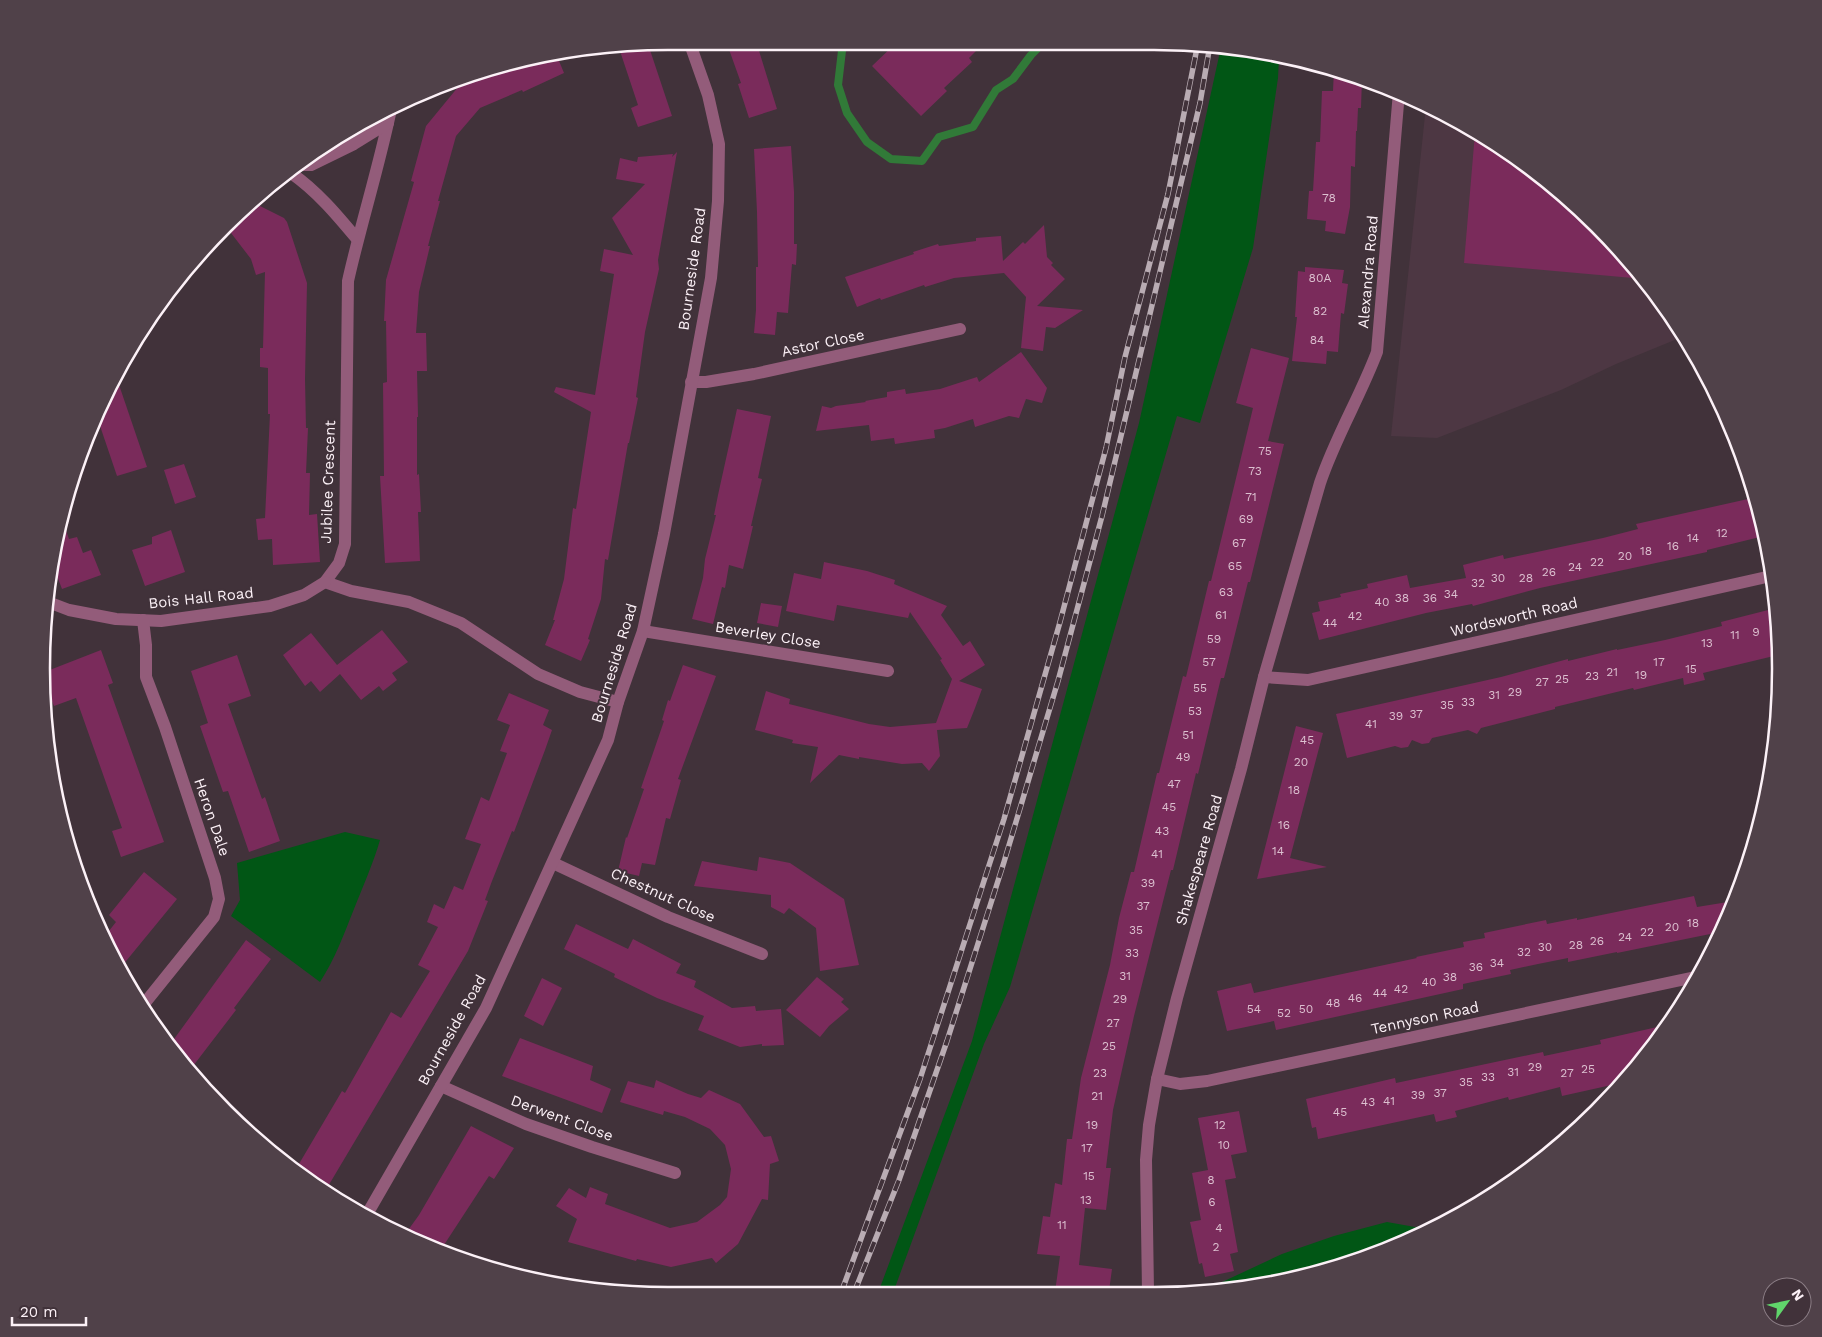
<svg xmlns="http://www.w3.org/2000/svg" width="1822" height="1337" font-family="'Work Sans',sans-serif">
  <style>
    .built { fill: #4d3743 }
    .green { fill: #015615 }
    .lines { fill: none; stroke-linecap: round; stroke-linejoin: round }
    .stream { stroke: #317a38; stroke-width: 8 }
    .building { fill: #7a2b5b }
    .minor { stroke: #935c7a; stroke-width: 12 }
    .rail-casing { stroke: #b9acb3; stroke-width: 5.5 }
    .rail { stroke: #41323a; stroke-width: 4; stroke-dasharray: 11; stroke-linecap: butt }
    .labels { text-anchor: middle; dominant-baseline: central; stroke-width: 4; stroke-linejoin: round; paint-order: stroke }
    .number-label { font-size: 12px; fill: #dcc0d0 }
    .street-label { font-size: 15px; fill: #fcf1f7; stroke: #41323a }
    .rim { fill: none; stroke: #fcf1f7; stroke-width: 2.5 }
  </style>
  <rect width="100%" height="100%" fill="#41323a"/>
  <!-- built -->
  <path class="built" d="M 1426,106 L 1502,147 L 1567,197 L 1651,286 L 1682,337 L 1616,364 L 1561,390 L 1437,438 L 1391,436 Z"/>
  <!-- green -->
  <g class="green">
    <path d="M 1221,47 L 1279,57 L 1278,78 L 1253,248 L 1200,423 L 1177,416 L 1010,987 L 984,1044 L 893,1293 L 878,1293 L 972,1041 L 1139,423 Z"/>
    <path d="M 345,832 L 380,840 C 373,864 363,886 354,909 C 344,934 335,959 320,982 L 231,916 L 240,900 L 237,863 Z"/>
    <path d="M 1387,1222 L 1415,1227 L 1434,1225 L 1394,1248 L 1236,1290 L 1203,1291 L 1282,1254 L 1334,1236 Z"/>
  </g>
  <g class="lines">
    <!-- stream -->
    <path class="stream" d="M 843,42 L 838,85 L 847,113 L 867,142 L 891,159 L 922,161 L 939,137 L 973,127 L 996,90 L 1013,79 L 1031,55 L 1044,42"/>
  </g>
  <!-- building -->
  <g class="building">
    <path d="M 726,41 L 756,41 L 777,109 L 749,118 L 738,84 L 741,83 Z"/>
    <path d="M 897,42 L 985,42 L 969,58 L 972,62 L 944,88 L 947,91 L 921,116 L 872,66 Z"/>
    <path d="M 648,44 L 672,116 L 638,127 L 631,108 L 638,105 L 619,48 Z"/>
    <path d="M 557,56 L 564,73 L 523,92 L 522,90 L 480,108 L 456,136 L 438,201 L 440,201 L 428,246 L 430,246 L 419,292 L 416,333 L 426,333 L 427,371 L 417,371 L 418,417 L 417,417 L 417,475 L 419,474 L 421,512 L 418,512 L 420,561 L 385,563 L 380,476 L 384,476 L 383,383 L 387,382 L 386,321 L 384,321 L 386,280 L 414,182 L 411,181 L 426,126 L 463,81 L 510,62 Z"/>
    <path d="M 1334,69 L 1362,78 L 1361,108 L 1358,108 L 1357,131 L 1356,131 L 1355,167 L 1351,166 L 1350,207 L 1345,234 L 1325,231 L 1326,221 L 1307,219 L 1309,191 L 1313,191 L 1316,142 L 1320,142 L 1322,91 L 1333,91 Z"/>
    <path d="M 1475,133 L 1502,147 L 1567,197 L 1644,279 L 1464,263 Z"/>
    <path d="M 791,146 L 794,192 L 794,244 L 797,244 L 796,265 L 792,264 L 788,313 L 777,312 L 775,335 L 754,333 L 756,310 L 756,267 L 758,267 L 757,212 L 754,149 Z"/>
    <path d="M 677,152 L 658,260 L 659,269 L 645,332 L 636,397 L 638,398 L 629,443 L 628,443 L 608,560 L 605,559 L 601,599 L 588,639 L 590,640 L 581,661 L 545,645 L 555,620 L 553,620 L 564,579 L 573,508 L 576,509 L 591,412 L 554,392 L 556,387 L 595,395 L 614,274 L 600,271 L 604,249 L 633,255 L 612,218 L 645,184 L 616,179 L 620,158 L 637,162 L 638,157 L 673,154 L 672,157 Z"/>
    <path d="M 256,204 L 284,218 L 287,222 L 307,283 L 305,379 L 306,428 L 308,428 L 306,473 L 310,473 L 309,515 L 317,514 L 320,562 L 273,565 L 272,539 L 258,540 L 256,519 L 265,518 L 270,414 L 268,414 L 268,368 L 260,367 L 260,348 L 263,348 L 265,272 L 256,275 L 251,259 L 231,233 L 238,219 Z"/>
    <path d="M 1044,225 L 1047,257 L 1053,263 L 1051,265 L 1065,279 L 1037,306 L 1083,310 L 1055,328 L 1046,327 L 1043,351 L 1021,348 L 1026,297 L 1004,273 L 954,278 L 925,287 L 924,285 L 881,300 L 880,298 L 857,307 L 845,277 L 914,254 L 913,252 L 938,244 L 939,246 L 976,241 L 976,238 L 1001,236 L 1003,261 L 1023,242 L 1025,244 Z"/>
    <path d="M 1305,267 L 1344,270 L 1342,283 L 1348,284 L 1344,314 L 1341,313 L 1338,352 L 1327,351 L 1326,364 L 1292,361 L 1297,317 L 1295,317 L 1298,271 L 1305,272 Z"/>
    <path d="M 1251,348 L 1289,358 L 1268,441 L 1284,444 L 1250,582 L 1248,582 L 1224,678 L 1221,678 L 1198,774 L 1196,773 L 1173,870 L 1171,870 L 1134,1016 L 1113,1110 L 1106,1168 L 1111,1168 L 1106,1210 L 1085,1208 L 1079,1265 L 1112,1269 L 1109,1291 L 1055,1292 L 1060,1256 L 1037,1254 L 1043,1216 L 1050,1217 L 1055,1183 L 1062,1185 L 1067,1139 L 1072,1139 L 1081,1078 L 1110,965 L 1119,918 L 1131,872 L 1134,872 L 1157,773 L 1159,773 L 1183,676 L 1186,677 L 1209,581 L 1211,581 L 1223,532 L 1253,408 L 1236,403 Z"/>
    <path d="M 1021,352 L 1047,388 L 1042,403 L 1026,399 L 1019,418 L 1009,416 L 975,427 L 973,419 L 945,428 L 934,430 L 935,438 L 895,444 L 894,438 L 871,441 L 869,425 L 816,431 L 822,406 L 831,408 L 836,406 L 866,402 L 865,401 L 887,397 L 887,392 L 905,389 L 906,394 L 940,389 L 977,377 L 979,382 Z"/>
    <path d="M 116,376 L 147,467 L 117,476 L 97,417 L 106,391 Z"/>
    <path d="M 737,409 L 771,416 L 758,478 L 762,479 L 751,526 L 753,526 L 743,569 L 729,565 L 725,588 L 722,587 L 713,624 L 692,619 L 703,578 L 705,559 L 716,515 L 714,515 L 718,495 Z"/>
    <path d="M 184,464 L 196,497 L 175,504 L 164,470 Z"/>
    <path d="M 1748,499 L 1751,512 L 1760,510 L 1764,536 L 1707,550 L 1707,552 L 1540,588 L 1473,606 L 1472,604 L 1426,613 L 1319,640 L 1312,613 L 1320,611 L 1318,602 L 1341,597 L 1340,594 L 1368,588 L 1367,584 L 1407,575 L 1410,588 L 1466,578 L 1463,565 L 1503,555 L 1504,559 L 1603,538 L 1638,529 L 1636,524 Z"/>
    <path d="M 62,519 L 69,539 L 77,537 L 83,553 L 91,550 L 101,575 L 62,589 L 52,563 L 53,546 Z"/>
    <path d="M 171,530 L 185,572 L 145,586 L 132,550 L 152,544 L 152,537 Z"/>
    <path d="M 824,562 L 867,571 L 895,580 L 894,584 L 947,606 L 941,615 L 963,646 L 970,641 L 985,665 L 959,681 L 982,689 L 975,708 L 967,728 L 937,730 L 940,756 L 929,771 L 922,763 L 902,764 L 859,757 L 859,759 L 839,755 L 810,783 L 818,747 L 792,743 L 793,740 L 755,730 L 766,691 L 790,699 L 789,704 L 869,724 L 890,727 L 936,723 L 952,679 L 940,660 L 942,659 L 910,612 L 908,618 L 837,605 L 834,621 L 786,611 L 794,573 L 821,579 Z"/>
    <path d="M 761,603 L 782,606 L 778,627 L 757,623 Z"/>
    <path d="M 1776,608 L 1779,627 L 1778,655 L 1703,673 L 1705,680 L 1684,685 L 1683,678 L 1634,690 L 1633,688 L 1555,707 L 1555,709 L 1481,728 L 1477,734 L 1468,730 L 1432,738 L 1429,743 L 1422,744 L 1412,740 L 1408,747 L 1401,748 L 1395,746 L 1347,758 L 1336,714 L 1501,677 L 1568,659 L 1568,661 L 1617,649 L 1617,650 L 1665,640 L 1722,626 L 1721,622 Z"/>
    <path d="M 382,630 L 408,662 L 392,673 L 397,680 L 383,691 L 379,686 L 361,700 L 340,674 L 320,692 L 311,681 L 305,686 L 283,655 L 311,633 L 337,665 Z"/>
    <path d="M 101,650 L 113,683 L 108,685 L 164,842 L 121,857 L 112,831 L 122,828 L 76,698 L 54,706 L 48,692 L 43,694 L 42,673 Z"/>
    <path d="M 237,655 L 251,696 L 228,704 L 262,799 L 265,797 L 280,841 L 249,852 L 228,791 L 223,792 L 200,726 L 208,723 L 191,671 Z"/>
    <path d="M 683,665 L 716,676 L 678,779 L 681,780 L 670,819 L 666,818 L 655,865 L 642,863 L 639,876 L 618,871 L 626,837 L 627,838 L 644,789 L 641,788 L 664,721 L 662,720 L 668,700 L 670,701 Z"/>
    <path d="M 509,693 L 549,710 L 543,725 L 552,730 L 545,750 L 514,832 L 512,831 L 492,881 L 485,900 L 488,901 L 468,951 L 327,1188 L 296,1169 L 342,1091 L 345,1093 L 391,1012 L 401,1018 L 430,971 L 418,965 L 438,927 L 427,922 L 434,904 L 444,909 L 454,886 L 463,890 L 481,844 L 465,839 L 481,797 L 489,801 L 507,753 L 500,751 L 510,725 L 497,720 Z"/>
    <path d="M 1296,726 L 1323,733 L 1290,858 L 1327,867 L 1257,879 Z"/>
    <path d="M 759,857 L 790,863 L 844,899 L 859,965 L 820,971 L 816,928 L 789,908 L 784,914 L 771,907 L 771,895 L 694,886 L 702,861 L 757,871 Z"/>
    <path d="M 144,872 L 177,899 L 122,966 L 105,936 L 116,922 L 109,915 Z"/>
    <path d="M 1694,896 L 1697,907 L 1734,901 L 1720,932 L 1617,953 L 1617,952 L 1568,962 L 1568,958 L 1538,964 L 1510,970 L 1511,974 L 1463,984 L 1463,989 L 1276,1030 L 1274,1021 L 1227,1031 L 1217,991 L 1251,983 L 1254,993 L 1417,958 L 1416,957 L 1464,947 L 1463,942 L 1485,938 L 1484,933 L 1546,920 L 1547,924 L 1577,918 L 1577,920 Z"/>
    <path d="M 576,924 L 628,949 L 633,939 L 681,964 L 676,973 L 696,981 L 694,987 L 732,1008 L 755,1006 L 756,1011 L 781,1009 L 784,1045 L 762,1046 L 762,1044 L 740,1047 L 698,1030 L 704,1016 L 657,998 L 614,977 L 615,974 L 564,949 Z"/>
    <path d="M 246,940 L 271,959 L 234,1008 L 236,1010 L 190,1070 L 169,1046 Z"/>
    <path d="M 817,977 L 844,999 L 841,1002 L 849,1009 L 829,1026 L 820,1037 L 786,1010 Z"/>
    <path d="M 542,978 L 562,988 L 543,1026 L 524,1016 Z"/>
    <path d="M 1666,1025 L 1625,1082 L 1562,1096 L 1560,1087 L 1509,1100 L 1508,1097 L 1455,1111 L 1457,1117 L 1436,1122 L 1434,1114 L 1318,1139 L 1316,1127 L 1312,1128 L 1306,1099 L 1395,1078 L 1396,1083 L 1543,1052 L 1544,1056 L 1601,1044 L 1600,1040 Z"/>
    <path d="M 520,1038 L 593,1066 L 590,1080 L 611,1089 L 602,1113 L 502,1076 Z"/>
    <path d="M 656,1080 L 688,1094 L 701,1098 L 709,1090 L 740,1104 L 764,1137 L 771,1136 L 779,1161 L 770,1164 L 768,1200 L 762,1199 L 738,1244 L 716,1263 L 712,1258 L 671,1267 L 637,1259 L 636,1261 L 568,1242 L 577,1219 L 556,1206 L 569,1188 L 586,1198 L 590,1187 L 608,1194 L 605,1204 L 670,1228 L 697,1222 L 720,1205 L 727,1197 L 731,1169 L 725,1145 L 710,1129 L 685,1117 L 664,1111 L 663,1115 L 620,1102 L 628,1081 L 654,1088 Z"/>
    <path d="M 1239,1111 L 1247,1152 L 1231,1155 L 1236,1178 L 1225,1180 L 1238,1252 L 1230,1254 L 1234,1271 L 1205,1277 L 1202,1263 L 1199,1264 L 1190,1222 L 1201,1220 L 1192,1173 L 1208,1170 L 1198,1118 Z"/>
    <path d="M 471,1126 L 514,1148 L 494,1179 L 489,1176 L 442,1248 L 406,1233 L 419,1215 Z"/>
  </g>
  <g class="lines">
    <!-- minor -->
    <g class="minor">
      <path d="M 391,109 C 379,167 361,223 348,281 L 345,544 L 339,563 L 325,582 L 351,591 L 409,602 L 461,623 L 538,674 L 580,692 L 618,702"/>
      <path d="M 300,165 L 311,165 L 354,144 L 388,123"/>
      <path d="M 291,173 C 317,191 337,215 357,239"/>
      <path d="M 691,382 L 706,382 L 754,374 L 960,329"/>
      <path d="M 48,602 L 69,610 L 116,619 L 161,621 L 270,606 L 304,595 L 325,582"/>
      <path d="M 143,620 L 146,645 L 146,677 L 165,727 L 215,878 L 219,899 L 214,917 L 144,1004"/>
      <path d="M 643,631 L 888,671"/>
      <path d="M 1264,677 L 1308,680 L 1771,576"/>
      <path d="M 553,863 L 668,917 L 762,954"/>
      <path d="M 1157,1079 L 1180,1084 L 1207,1081 L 1700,976"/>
      <path d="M 441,1086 L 526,1124 L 592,1147 L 675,1173"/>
      <path d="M 366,1216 L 486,1008 L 608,740 L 618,702 L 643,631 L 664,534 L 711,278 L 718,201 L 719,144 L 708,95 L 689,41"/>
      <path d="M 1148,1291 L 1146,1160 L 1149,1125 L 1157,1079 L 1177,998 L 1241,769 L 1264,677 L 1320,483 C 1335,438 1360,397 1377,352 L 1399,92"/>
    </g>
    <!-- rail casing -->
    <g class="rail-casing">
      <g id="rail">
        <path d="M 841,1293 L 920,1079 L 1004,819 L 1060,622 L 1106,448 L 1125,357 L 1168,194 L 1198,43"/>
        <path d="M 854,1293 L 899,1180 L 947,1041 L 1004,862 L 1058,681 L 1102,516 L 1200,103 L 1210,45"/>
      </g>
    </g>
    <!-- rail -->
    <use href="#rail" class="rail"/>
  </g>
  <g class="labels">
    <!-- number labels -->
    <g class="number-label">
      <text x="1329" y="198">78</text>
      <text x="1320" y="278">80A</text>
      <text x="1320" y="311">82</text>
      <text x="1317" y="340">84</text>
      <text x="1265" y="451">75</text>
      <text x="1255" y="471">73</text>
      <text x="1251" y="497">71</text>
      <text x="1246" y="519">69</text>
      <text x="1722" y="533">12</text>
      <text x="1693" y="538">14</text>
      <text x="1239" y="543">67</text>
      <text x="1673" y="546">16</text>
      <text x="1646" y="551">18</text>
      <text x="1625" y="556">20</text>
      <text x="1597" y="562">22</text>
      <text x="1235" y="566">65</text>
      <text x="1575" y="567">24</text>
      <text x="1549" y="572">26</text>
      <text x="1498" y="578">30</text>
      <text x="1526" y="578">28</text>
      <text x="1478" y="583">32</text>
      <text x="1226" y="592">63</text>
      <text x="1451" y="594">34</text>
      <text x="1402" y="598">38</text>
      <text x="1430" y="598">36</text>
      <text x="1382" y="602">40</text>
      <text x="1221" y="615">61</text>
      <text x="1355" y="616">42</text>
      <text x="1330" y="623">44</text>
      <text x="1756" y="632">9</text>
      <text x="1735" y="635">11</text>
      <text x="1214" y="639">59</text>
      <text x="1707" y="643">13</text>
      <text x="1209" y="662">57</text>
      <text x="1659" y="662">17</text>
      <text x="1691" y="669">15</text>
      <text x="1612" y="672">21</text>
      <text x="1641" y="675">19</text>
      <text x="1592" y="676">23</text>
      <text x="1562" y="679">25</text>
      <text x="1542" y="682">27</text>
      <text x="1200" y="688">55</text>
      <text x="1515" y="692">29</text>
      <text x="1494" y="695">31</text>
      <text x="1468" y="702">33</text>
      <text x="1447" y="705">35</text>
      <text x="1195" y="711">53</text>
      <text x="1416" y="714">37</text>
      <text x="1396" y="716">39</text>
      <text x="1371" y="724">41</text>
      <text x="1188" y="735">51</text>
      <text x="1307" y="740">45</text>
      <text x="1183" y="757">49</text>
      <text x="1301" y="762">20</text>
      <text x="1174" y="784">47</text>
      <text x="1294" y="790">18</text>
      <text x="1169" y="807">45</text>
      <text x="1284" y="825">16</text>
      <text x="1162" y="831">43</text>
      <text x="1278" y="851">14</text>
      <text x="1157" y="854">41</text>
      <text x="1148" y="883">39</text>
      <text x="1143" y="906">37</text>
      <text x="1693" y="923">18</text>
      <text x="1672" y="927">20</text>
      <text x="1136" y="930">35</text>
      <text x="1647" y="932">22</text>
      <text x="1625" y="937">24</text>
      <text x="1597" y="941">26</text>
      <text x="1576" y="945">28</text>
      <text x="1545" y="947">30</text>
      <text x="1524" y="952">32</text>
      <text x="1132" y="953">33</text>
      <text x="1497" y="963">34</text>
      <text x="1476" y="967">36</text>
      <text x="1125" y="976">31</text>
      <text x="1450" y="977">38</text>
      <text x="1429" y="982">40</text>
      <text x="1401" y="989">42</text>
      <text x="1380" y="993">44</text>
      <text x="1355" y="998">46</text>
      <text x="1120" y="999">29</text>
      <text x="1333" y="1003">48</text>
      <text x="1254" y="1009">54</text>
      <text x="1306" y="1009">50</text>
      <text x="1284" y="1013">52</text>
      <text x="1113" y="1023">27</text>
      <text x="1109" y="1046">25</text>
      <text x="1535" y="1067">29</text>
      <text x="1588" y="1069">25</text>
      <text x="1513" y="1072">31</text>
      <text x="1100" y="1073">23</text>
      <text x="1567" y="1073">27</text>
      <text x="1488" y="1077">33</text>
      <text x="1466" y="1082">35</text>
      <text x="1440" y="1093">37</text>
      <text x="1418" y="1095">39</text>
      <text x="1097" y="1096">21</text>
      <text x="1389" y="1101">41</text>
      <text x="1368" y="1102">43</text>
      <text x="1340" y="1112">45</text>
      <text x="1092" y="1125">19</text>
      <text x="1220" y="1125">12</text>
      <text x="1224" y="1145">10</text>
      <text x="1087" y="1148">17</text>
      <text x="1089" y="1176">15</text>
      <text x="1211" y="1180">8</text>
      <text x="1086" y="1200">13</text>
      <text x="1212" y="1202">6</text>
      <text x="1062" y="1225">11</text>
      <text x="1219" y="1228">4</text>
      <text x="1216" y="1247">2</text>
    </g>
    <!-- street labels -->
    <g class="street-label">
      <text transform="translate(692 269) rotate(-82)">Bourneside Road</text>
      <text transform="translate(1368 272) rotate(-85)">Alexandra Road</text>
      <text transform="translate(823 343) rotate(-12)">Astor Close</text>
      <text transform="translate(328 482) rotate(-88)">Jubilee Crescent</text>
      <text transform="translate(201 598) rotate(-6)">Bois Hall Road</text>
      <text transform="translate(1514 617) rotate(-13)">Wordsworth Road</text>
      <text transform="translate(768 635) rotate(9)">Beverley Close</text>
      <text transform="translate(614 663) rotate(-73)">Bourneside Road</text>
      <text transform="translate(212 817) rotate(71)">Heron Dale</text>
      <text transform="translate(1199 860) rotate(-74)">Shakespeare Road</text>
      <text transform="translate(663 895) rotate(24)">Chestnut Close</text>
      <text transform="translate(1425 1018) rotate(-12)">Tennyson Road</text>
      <text transform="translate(452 1030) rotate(-61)">Bourneside Road</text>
      <text transform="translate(562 1118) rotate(20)">Derwent Close</text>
    </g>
  </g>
  <!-- crop -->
  <path d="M0 0H1822V1337H0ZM668 50H1154A618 618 0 0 1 1772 668V669A618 618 0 0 1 1154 1287H668A618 618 0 0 1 50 669V668A618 618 0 0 1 668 50Z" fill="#504149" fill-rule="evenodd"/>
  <path class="rim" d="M668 50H1154A618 618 0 0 1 1772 668V669A618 618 0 0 1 1154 1287H668A618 618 0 0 1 50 669V668A618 618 0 0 1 668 50Z"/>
  <!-- north arrow -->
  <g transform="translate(1787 1302) rotate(57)"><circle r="24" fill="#41323a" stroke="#8c7e86"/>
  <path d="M0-4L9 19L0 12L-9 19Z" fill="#60d56b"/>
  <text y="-8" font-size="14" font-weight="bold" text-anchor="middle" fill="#fcf1f7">N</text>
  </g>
  <!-- scale -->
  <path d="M12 1317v8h74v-8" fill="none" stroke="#fcf1f7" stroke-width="2.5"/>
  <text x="20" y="1317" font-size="15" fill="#fcf1f7" stroke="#41323a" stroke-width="4" paint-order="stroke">20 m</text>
</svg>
